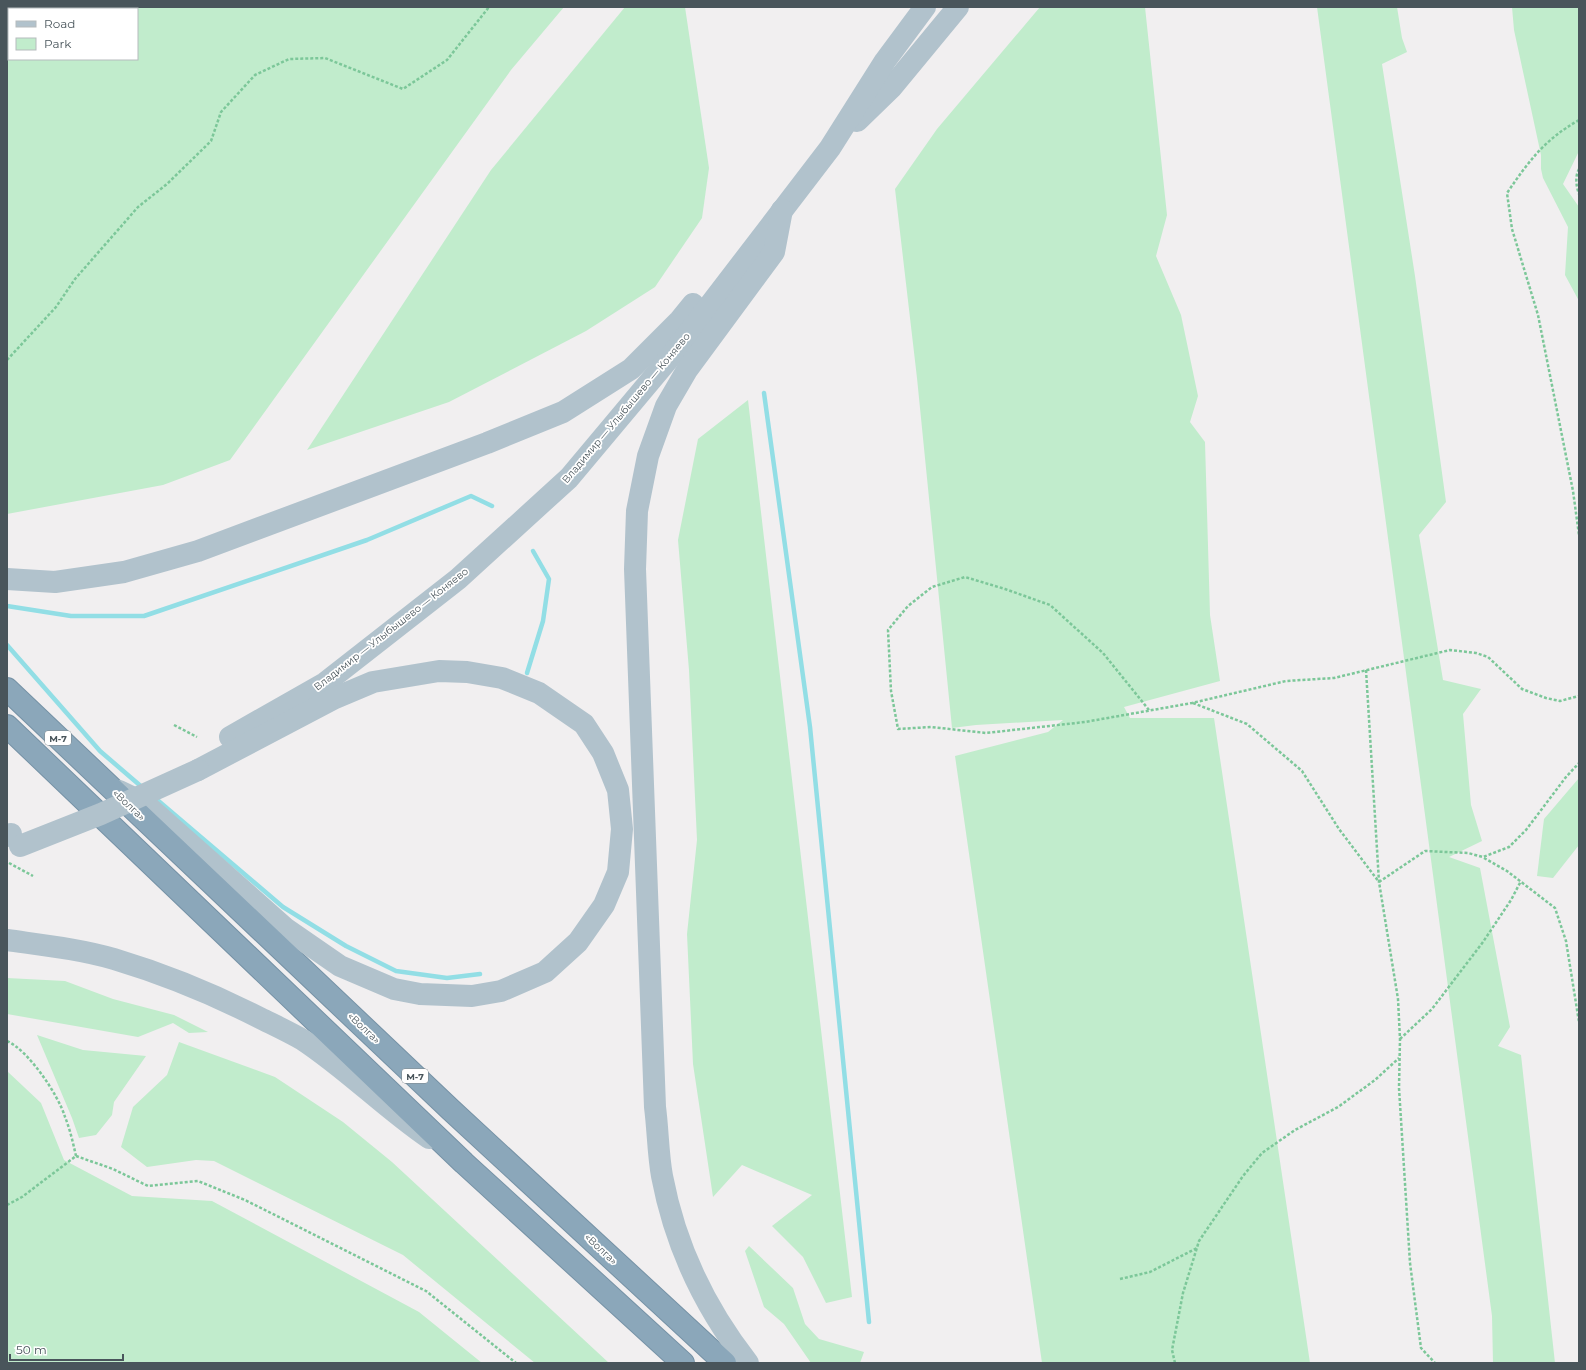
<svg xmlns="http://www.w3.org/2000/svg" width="1586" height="1370" font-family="Montserrat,sans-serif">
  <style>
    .green { fill: #c1eccc; fill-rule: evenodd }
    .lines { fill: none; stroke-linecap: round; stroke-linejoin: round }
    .stream { stroke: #92dee5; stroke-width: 4.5 }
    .highway-casing { stroke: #7692a6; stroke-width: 24 }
    .path { stroke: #7cc799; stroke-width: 2.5; stroke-dasharray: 3 2; stroke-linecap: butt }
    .major { stroke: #b1c2cc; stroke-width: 22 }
    .highway { stroke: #8ba7ba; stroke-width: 22 }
    .major-bridge { stroke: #b1c2cc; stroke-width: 22 }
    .labels { text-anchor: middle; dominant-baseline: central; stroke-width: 3.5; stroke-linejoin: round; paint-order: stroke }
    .shield { fill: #fff; stroke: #80888c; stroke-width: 1 }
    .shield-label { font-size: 9px; font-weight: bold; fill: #49555b }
    .street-label { font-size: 10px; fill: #49555b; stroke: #fff }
  </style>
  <rect width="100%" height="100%" fill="#f1eff0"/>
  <!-- green -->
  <g class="green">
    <path d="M 7,7 L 564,7 L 511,70 L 230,460 L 163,485 L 7,514 ZM 9,9 L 137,9 L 137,59 L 9,59 Z"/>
    <path d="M 625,7 L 685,7 L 709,168 L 702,218 L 655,287 L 586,331 L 449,402 L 307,450 L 491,170 Z"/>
    <path d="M 1040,7 L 1145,7 L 1167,215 L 1156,256 L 1181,315 L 1198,396 L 1190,422 L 1205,442 L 1210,615 L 1220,681 L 1124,707 L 1130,718 L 1214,718 L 1310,1363 L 1042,1363 L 955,756 L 1048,732 L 1063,720 L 976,725 L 952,728 L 917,378 L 895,189 L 937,129 Z"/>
    <path d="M 1317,7 L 1397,7 L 1402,38 L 1407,52 L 1382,64 L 1415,276 L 1446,502 L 1419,535 L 1443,680 L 1481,689 L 1463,714 L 1471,805 L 1482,841 L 1449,857 L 1480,868 L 1510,1027 L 1498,1046 L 1521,1055 L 1555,1363 L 1493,1363 L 1492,1316 Z"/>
    <path d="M 1512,7 L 1579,7 L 1579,151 L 1563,184 L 1579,207 L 1579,301 L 1565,275 L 1568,227 L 1543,178 L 1541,169 L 1541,155 L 1514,30 Z"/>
    <path d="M 748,400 L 852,1297 L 826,1303 L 803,1257 L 772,1226 L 812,1195 L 742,1165 L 713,1197 L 693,1064 L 687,934 L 697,840 L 689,670 L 678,540 L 698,439 Z"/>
    <path d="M 1579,778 L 1579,845 L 1553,878 L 1537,876 L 1544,819 Z"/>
    <path d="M 7,978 L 65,981 L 113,999 L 174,1015 L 208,1032 L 189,1033 L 173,1023 L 138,1037 L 7,1014 Z"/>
    <path d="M 37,1035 L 83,1050 L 146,1056 L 114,1102 L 112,1115 L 96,1135 L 79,1138 L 72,1118 Z"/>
    <path d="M 179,1042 L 275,1077 L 343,1122 L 392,1162 L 609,1363 L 535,1363 L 403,1255 L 214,1161 L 196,1160 L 147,1167 L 121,1147 L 133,1107 L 167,1075 Z"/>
    <path d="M 7,1071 L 41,1103 L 64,1160 L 132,1196 L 212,1201 L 419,1312 L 482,1363 L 7,1363 Z"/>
    <path d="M 749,1246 L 793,1288 L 805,1324 L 819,1339 L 864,1352 L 860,1363 L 811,1363 L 784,1324 L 764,1307 L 745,1251 Z"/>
  </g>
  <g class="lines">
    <!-- stream -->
    <g class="stream">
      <path d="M 764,393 L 810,727 L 869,1322"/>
      <path d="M 7,606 L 71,616 L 144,616 L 367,540 L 471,496 L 492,506"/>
      <path d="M 7,645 L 100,751 L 143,788"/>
      <path d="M 527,673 L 543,621 L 549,579 L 533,551"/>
      <path d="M 155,798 L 283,907 L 346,946 L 396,971 L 447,978 L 480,974"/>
    </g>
    <!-- highway casing -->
    <g class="highway-casing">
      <g id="highway">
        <path d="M 7,689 L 451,1110 L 725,1363"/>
        <path d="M 7,726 L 464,1163 L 683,1363"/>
      </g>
    </g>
    <!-- path -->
    <g class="path">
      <path d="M 1579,120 C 1544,140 1529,161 1507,193 L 1512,229 L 1538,315 L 1573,491 L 1579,535"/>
      <path d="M 1579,169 C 1575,176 1576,186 1579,194"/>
      <path d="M 7,360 L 56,307 L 75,279 L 138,207 L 167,184 L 211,141 L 221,112 L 255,75 L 289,59 L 325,58 L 403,89 L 447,60 L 489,7"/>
      <path d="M 1366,670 L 1379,882 L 1398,999 L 1400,1039 L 1399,1088 L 1410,1263 L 1421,1348 L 1435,1363"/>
      <path d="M 1193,703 L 1247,724 L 1302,771 L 1339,829 L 1379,882"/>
      <path d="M 1149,710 L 1103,653 L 1050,605 L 1005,589 L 965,577 L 932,587 L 908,606 L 888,630 L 891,691 L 898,729 L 931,727 L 986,733 L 1085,722 L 1192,703 L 1286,681 L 1334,678 L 1450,650 L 1476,653 L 1488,657 L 1522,689 L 1546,698 L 1560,701 L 1579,696"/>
      <path d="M 174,725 L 197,737"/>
      <path d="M 1484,858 L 1507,871 L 1555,908 L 1566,941 L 1579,1022"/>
      <path d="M 9,863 L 33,876"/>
      <path d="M 1379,882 L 1425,851 L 1468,853 L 1483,857 L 1509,847 L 1526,830 L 1566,777 L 1579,763"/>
      <path d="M 1400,1039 L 1432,1009 L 1483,942 L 1511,900 L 1521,881"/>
      <path d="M 7,1041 C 28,1050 58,1094 65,1117 C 70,1129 73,1143 76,1156"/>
      <path d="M 76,1156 L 113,1169 L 148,1186 L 198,1181 L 245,1200 L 426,1291 L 516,1363"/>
      <path d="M 7,1205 L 22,1197 L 76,1156"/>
      <path d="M 1120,1279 L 1150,1272 L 1197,1248"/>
      <path d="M 1175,1363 L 1172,1350 L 1183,1293 L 1199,1241 L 1243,1176 L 1262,1153 L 1295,1130 L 1338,1107 L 1375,1080 L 1399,1058"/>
    </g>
    <!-- major -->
    <g class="major">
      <path d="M 857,121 L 892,87 L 958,7"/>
      <path d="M 7,579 L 55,582 L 124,572 L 198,551 L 487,443 L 563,412 L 631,369 L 680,320 L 693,304"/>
      <path d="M 230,737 L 325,683 L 458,579 L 569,478 L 667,361 L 830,148 L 885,61 L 925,7"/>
      <path d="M 119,791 L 144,803 L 285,928 L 340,966 L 394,989 L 420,994 L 472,996 L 501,991 L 545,972 L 578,942 L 604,905 L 618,872 L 622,829 L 618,790 L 603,753 L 584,724 L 539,693 L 502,678 L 467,672 L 439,671 L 373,682 L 335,698 L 198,770"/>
      <path d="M 7,836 L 11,834"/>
      <path d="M 7,940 C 42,945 80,949 114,959 C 164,974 213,994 260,1018 C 274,1025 289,1032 303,1040 C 347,1069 385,1108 429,1138"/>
      <path d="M 748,1363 C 705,1308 675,1245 662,1176 C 658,1154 658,1130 655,1107 L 635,569 L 637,511 L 648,456 L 666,406 L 687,370 L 774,252 L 782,210"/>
    </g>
    <!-- highway -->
    <use href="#highway" class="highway"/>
    <!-- major-bridge -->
    <path class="major-bridge" d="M 20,846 L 101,814 L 198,770"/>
  </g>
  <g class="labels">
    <!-- shield labels -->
    <g class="shield">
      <rect x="45" y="731" width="26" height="14" rx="3"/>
      <rect x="402" y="1069" width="26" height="14" rx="3"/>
    </g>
    <g class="shield-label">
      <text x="58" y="738">М-7</text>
      <text x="415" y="1076">М-7</text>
    </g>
    <!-- street labels -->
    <g class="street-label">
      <text transform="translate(626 408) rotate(-50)">Владимир — Улыбышево — Коняево</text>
      <text transform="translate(391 629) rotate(-38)">Владимир — Улыбышево — Коняево</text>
      <text transform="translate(129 805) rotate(43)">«Волга»</text>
      <text transform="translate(364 1028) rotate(43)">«Волга»</text>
      <text transform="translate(601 1249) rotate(43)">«Волга»</text>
    </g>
  </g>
  <!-- border -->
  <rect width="1586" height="1370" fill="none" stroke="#49555b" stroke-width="16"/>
  <!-- legend -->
  <rect x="8" y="8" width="130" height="52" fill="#ffffff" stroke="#b6bbbd"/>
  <rect x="16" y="21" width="20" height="6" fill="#b1c2cc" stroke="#b6bbbd"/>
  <text x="44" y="28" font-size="12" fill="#49555b">Road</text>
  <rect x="16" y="38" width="20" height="12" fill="#c1eccc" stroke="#b6bbbd"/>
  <text x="44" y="48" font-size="12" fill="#49555b">Park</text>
  <!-- scale -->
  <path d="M10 1354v6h113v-6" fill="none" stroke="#49555b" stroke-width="2"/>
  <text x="16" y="1354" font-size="12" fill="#49555b" stroke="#ffffff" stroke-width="3" paint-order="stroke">50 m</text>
</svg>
